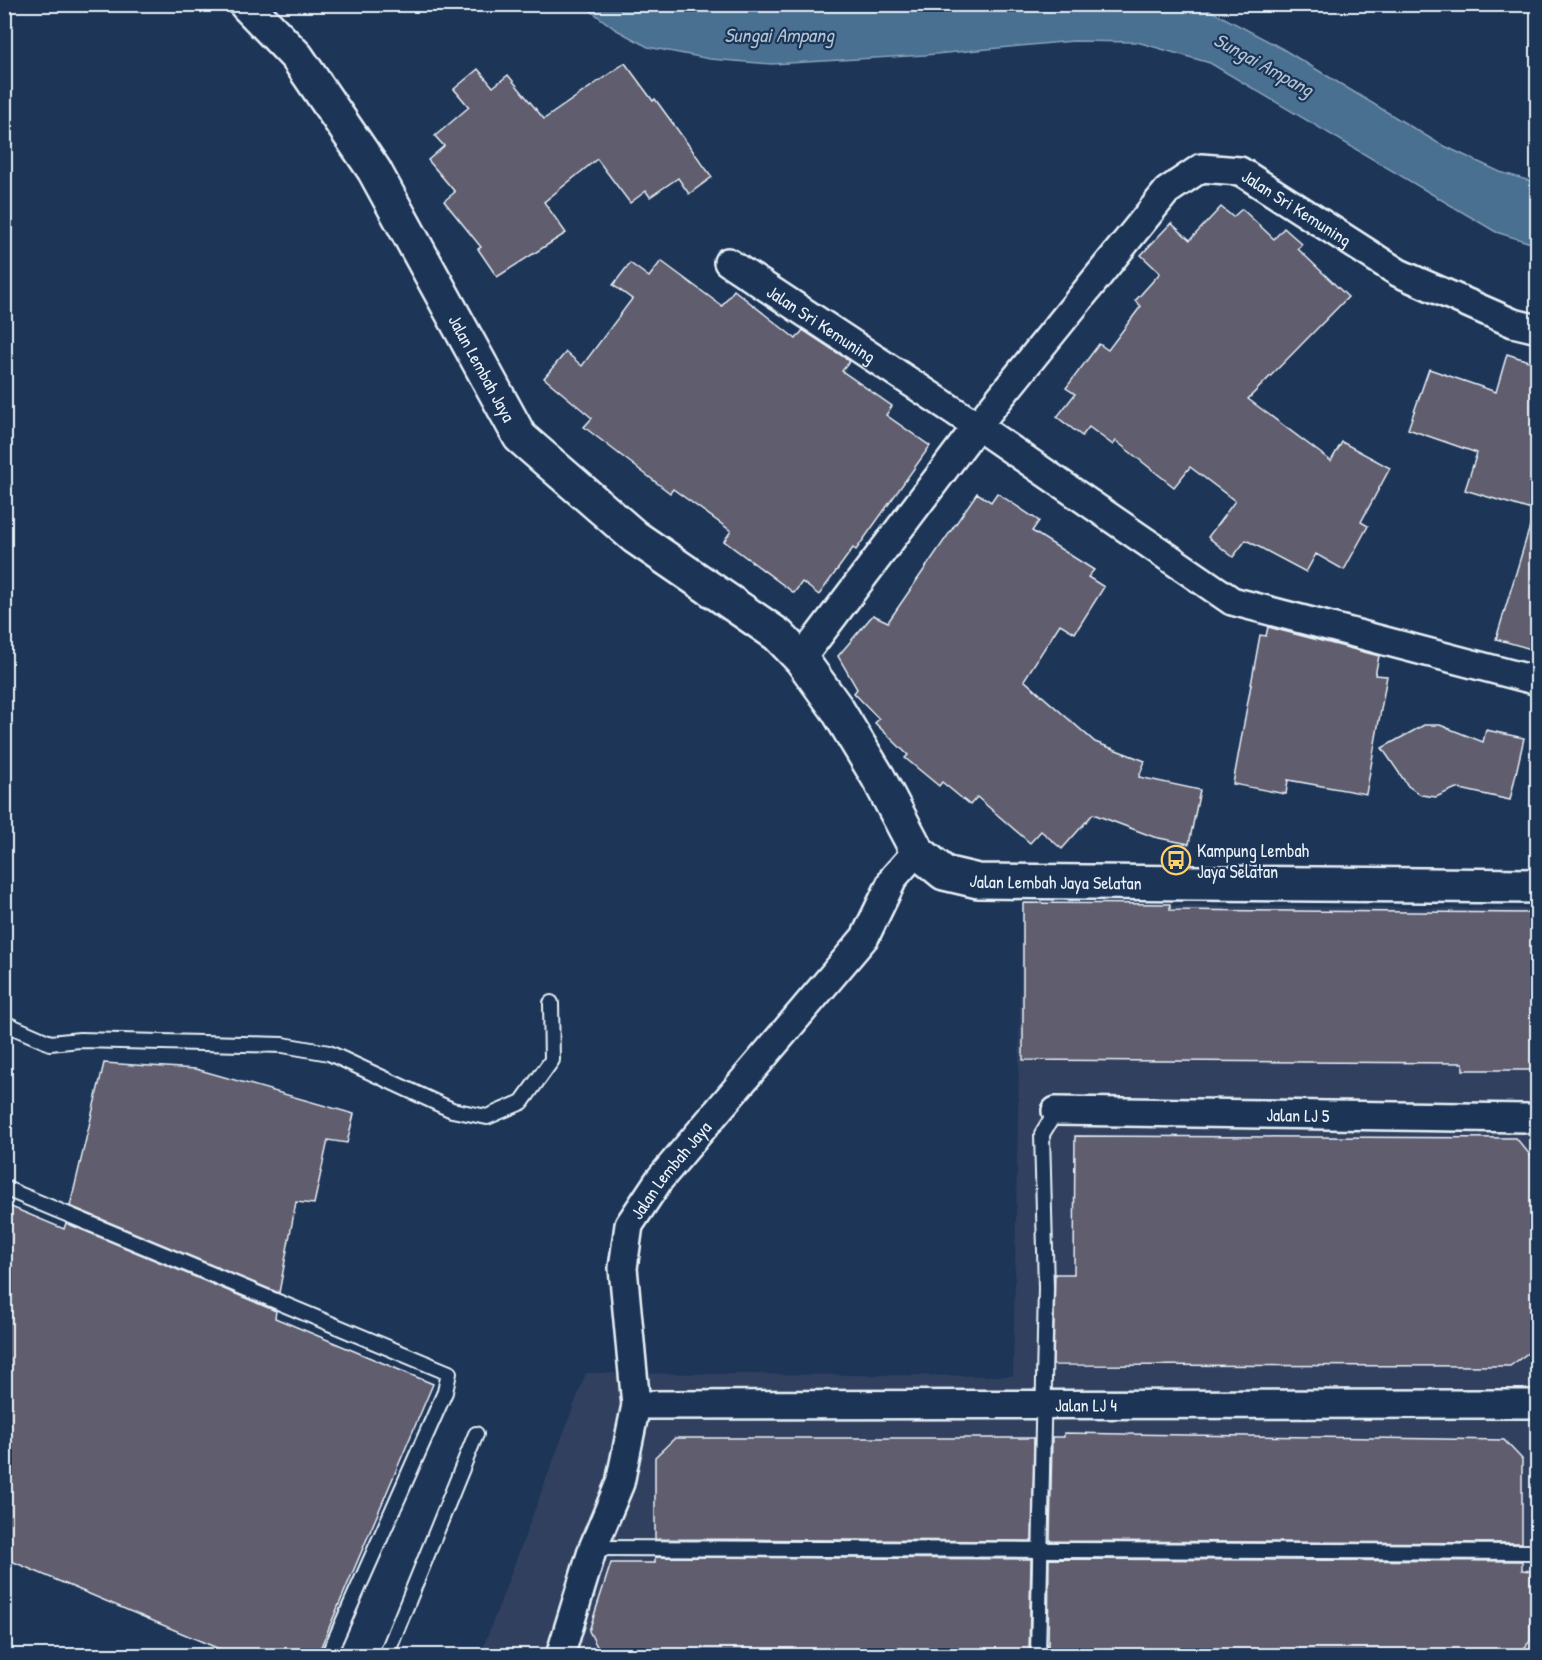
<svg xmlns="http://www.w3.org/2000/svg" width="1542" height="1660" font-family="'Patrick Hand',sans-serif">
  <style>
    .built { fill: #31415e }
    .water { fill: #486f90; stroke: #88a3ba; stroke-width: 1.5 }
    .building { fill: #615d6e; stroke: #e8f1f8; stroke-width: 1.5 }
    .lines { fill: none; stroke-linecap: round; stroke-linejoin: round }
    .service-casing { stroke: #e8f1f8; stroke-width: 18 }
    .minor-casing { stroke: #e8f1f8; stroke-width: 32 }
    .tertiary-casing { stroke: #e8f1f8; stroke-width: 38 }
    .service { stroke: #1d3557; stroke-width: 14 }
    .minor { stroke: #1d3557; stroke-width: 27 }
    .tertiary { stroke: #1d3557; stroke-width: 33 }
    .labels { text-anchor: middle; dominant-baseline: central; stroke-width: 4.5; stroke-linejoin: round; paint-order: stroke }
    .street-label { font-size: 18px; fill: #e8f1f8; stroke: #1d3557 }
    .poi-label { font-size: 18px; fill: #e8f1f8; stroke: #1d3557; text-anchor: start }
    .water-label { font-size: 20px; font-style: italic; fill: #b0c4d4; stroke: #1d3557 }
  </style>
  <rect width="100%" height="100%" fill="#1d3557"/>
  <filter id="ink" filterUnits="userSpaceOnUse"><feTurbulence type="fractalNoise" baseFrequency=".0167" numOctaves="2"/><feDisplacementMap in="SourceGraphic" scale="12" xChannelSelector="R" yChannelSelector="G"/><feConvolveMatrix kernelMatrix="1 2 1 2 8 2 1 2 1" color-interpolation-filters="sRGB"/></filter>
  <g filter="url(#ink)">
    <!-- built -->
    <path class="built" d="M 1022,904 L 1537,909 L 1537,1655 L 480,1656 L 586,1373 L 1013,1376 Z"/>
    <!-- water -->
    <path class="water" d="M 739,4 L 1200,5 L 1281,48 L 1438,143 L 1500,172 L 1537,183 L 1537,245 L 1496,232 L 1210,63 L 1137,42 L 1073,41 L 925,55 L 772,64 L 710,59 L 648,47 L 615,29 L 583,5 Z"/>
    <!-- building -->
    <g class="building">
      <path d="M 625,63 L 653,101 L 655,99 L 712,177 L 689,194 L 678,178 L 650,197 L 646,191 L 630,203 L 597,159 L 544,202 L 566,233 L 497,277 L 478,249 L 481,247 L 444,201 L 455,192 L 428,160 L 444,146 L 435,136 L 469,107 L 454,89 L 478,69 L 493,87 L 508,75 L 544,119 Z"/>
      <path d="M 1221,207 L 1233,217 L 1242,209 L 1274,239 L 1284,228 L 1302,244 L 1298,249 L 1348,297 L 1248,399 L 1331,461 L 1342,442 L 1390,468 L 1361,522 L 1368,526 L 1344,570 L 1316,554 L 1306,572 L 1246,540 L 1233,557 L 1208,537 L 1235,501 L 1190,467 L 1174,487 L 1116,441 L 1113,445 L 1089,427 L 1082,436 L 1057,417 L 1075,394 L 1066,388 L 1099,344 L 1108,350 L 1141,306 L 1135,301 L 1160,273 L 1141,255 L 1171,223 L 1190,240 Z"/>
      <path d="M 661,261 L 722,306 L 734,290 L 796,339 L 803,330 L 850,361 L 842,371 L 892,406 L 886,415 L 930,446 L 856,550 L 853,548 L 819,595 L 802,582 L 794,593 L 724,541 L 731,531 L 673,489 L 670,493 L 584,427 L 592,418 L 544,378 L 566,352 L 582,366 L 632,299 L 613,285 L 630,263 L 649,277 Z"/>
      <path d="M 1507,354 L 1538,364 L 1538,477 L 1528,509 L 1465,490 L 1477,453 L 1408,429 L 1429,369 L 1496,392 Z"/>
      <path d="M 977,493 L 991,502 L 997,493 L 1039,521 L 1032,531 L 1094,570 L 1088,577 L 1104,587 L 1075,633 L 1060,624 L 1024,680 L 1095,742 L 1145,761 L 1139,777 L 1200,790 L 1189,844 L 1154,837 L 1093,814 L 1062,849 L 1041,831 L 1030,843 L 977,797 L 970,805 L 942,782 L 939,786 L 905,758 L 908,755 L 875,723 L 879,719 L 854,693 L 857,689 L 838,656 L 873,615 L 888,622 Z"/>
      <path d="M 1531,523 L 1538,524 L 1538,651 L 1496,639 Z"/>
      <path d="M 1268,627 L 1379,656 L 1375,675 L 1387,676 L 1366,794 L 1288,780 L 1286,794 L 1233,784 L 1260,635 L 1266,636 Z"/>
      <path d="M 1424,725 L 1440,725 L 1483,742 L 1486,730 L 1524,738 L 1510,800 L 1456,788 L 1436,797 L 1421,795 L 1408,786 L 1382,748 Z"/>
      <path d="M 1023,903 L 1170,904 L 1170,910 L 1538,913 L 1538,1070 L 1463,1070 L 1463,1063 L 1023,1060 Z"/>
      <path d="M 104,1063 L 196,1069 L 354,1114 L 347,1143 L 328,1140 L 314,1204 L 296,1202 L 279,1293 L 70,1206 Z"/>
      <path d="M 1075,1136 L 1516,1138 L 1536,1162 L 1536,1347 L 1510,1366 L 1053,1365 L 1055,1274 L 1074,1274 Z"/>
      <path d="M 4,1204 L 64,1229 L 66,1223 L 276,1311 L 275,1318 L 433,1384 L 317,1656 L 236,1656 L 4,1558 Z"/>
      <path d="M 1064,1433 L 1504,1440 L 1522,1459 L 1522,1543 L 1050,1541 L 1052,1437 L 1064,1437 Z"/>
      <path d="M 675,1438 L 1034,1438 L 1032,1541 L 655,1539 L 655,1457 Z"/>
      <path d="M 655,1557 L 1031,1559 L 1029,1653 L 602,1656 L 589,1631 L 611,1563 L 655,1563 Z"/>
      <path d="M 1049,1559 L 1522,1561 L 1522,1570 L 1531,1571 L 1530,1641 L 1518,1656 L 1048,1655 Z"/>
    </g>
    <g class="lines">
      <!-- service casing -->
      <g class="service-casing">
        <g id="service">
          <path d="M 4,1023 L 50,1043 L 80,1040 L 283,1045 L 329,1053 L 452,1110 L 487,1117 L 522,1102 L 552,1060 L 551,1003"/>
          <path d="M 4,1188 L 449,1373 L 445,1392 L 328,1656"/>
          <path d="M 593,1548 L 1538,1552"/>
          <path d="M 386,1656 L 476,1434"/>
          <path d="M 1038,1656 L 1046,1288 L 1042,1134 L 1056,1111"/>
        </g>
      </g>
      <!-- minor casing -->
      <g class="minor-casing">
        <g id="minor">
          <path id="s1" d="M 728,262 L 977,426 L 1232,601 L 1538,681"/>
          <path id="s2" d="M 801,659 L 977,426 L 1167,191 L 1201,168 L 1240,171 L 1399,273 L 1513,323 L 1538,329"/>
          <path id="s3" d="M 1056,1111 L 1527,1118 L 1538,1122"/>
          <path id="s4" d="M 636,1405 L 1538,1404"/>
          <path id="s5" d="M 560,1656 L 593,1548 L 620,1483 L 636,1405 L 623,1268 L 629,1225 L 659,1180 L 865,937 L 894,877 L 917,851"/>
        </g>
      </g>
      <!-- tertiary casing -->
      <g class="tertiary-casing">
        <g id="tertiary">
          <path id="s6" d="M 246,4 L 297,57 L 374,170 L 520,437 L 635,537 L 778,635 L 801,659 L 837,709 L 878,777 L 917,851 L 944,873 L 978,881 L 1538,886"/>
        </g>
      </g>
      <!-- service -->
      <use href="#service" class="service"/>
      <!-- minor -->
      <use href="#minor" class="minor"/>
      <!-- tertiary -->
      <use href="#tertiary" class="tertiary"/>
    </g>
  </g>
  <!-- icons -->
  <defs>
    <g id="bus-ring" transform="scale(1.5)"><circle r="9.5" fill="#1d3557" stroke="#ffd166" stroke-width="1.5"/><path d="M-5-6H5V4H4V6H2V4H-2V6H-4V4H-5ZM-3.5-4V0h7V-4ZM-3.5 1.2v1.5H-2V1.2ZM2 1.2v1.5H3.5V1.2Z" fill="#ffd166"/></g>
  </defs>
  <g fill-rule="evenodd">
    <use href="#bus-ring" x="1176" y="860"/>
  </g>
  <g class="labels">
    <!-- street labels -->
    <g class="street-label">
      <text stroke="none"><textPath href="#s2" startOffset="742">Jalan Sri Kemuning</textPath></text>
      <text stroke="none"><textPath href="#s1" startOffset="112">Jalan Sri Kemuning</textPath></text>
      <text stroke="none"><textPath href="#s6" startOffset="436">Jalan Lembah Jaya</textPath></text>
      <text stroke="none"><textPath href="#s6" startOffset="1246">Jalan Lembah Jaya Selatan</textPath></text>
      <text stroke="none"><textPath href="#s3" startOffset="242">Jalan LJ 5</textPath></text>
      <text stroke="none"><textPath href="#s5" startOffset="513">Jalan Lembah Jaya</textPath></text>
      <text stroke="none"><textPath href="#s4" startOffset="450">Jalan LJ 4</textPath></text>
    </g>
    <!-- poi labels -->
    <g class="poi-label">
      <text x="1197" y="850">Kampung Lembah<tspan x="1197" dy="21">Jaya Selatan</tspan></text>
    </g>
    <!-- water labels -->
    <g class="water-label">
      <text x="779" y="34">Sungai Ampang</text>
      <text transform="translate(1264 64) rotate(29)">Sungai Ampang</text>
    </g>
  </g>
  <!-- margin -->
  <rect width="1542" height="1660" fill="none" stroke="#1d3557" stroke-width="24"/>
  <rect x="12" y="12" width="1518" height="1636" fill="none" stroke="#e8f1f8" stroke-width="2" filter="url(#ink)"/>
</svg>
